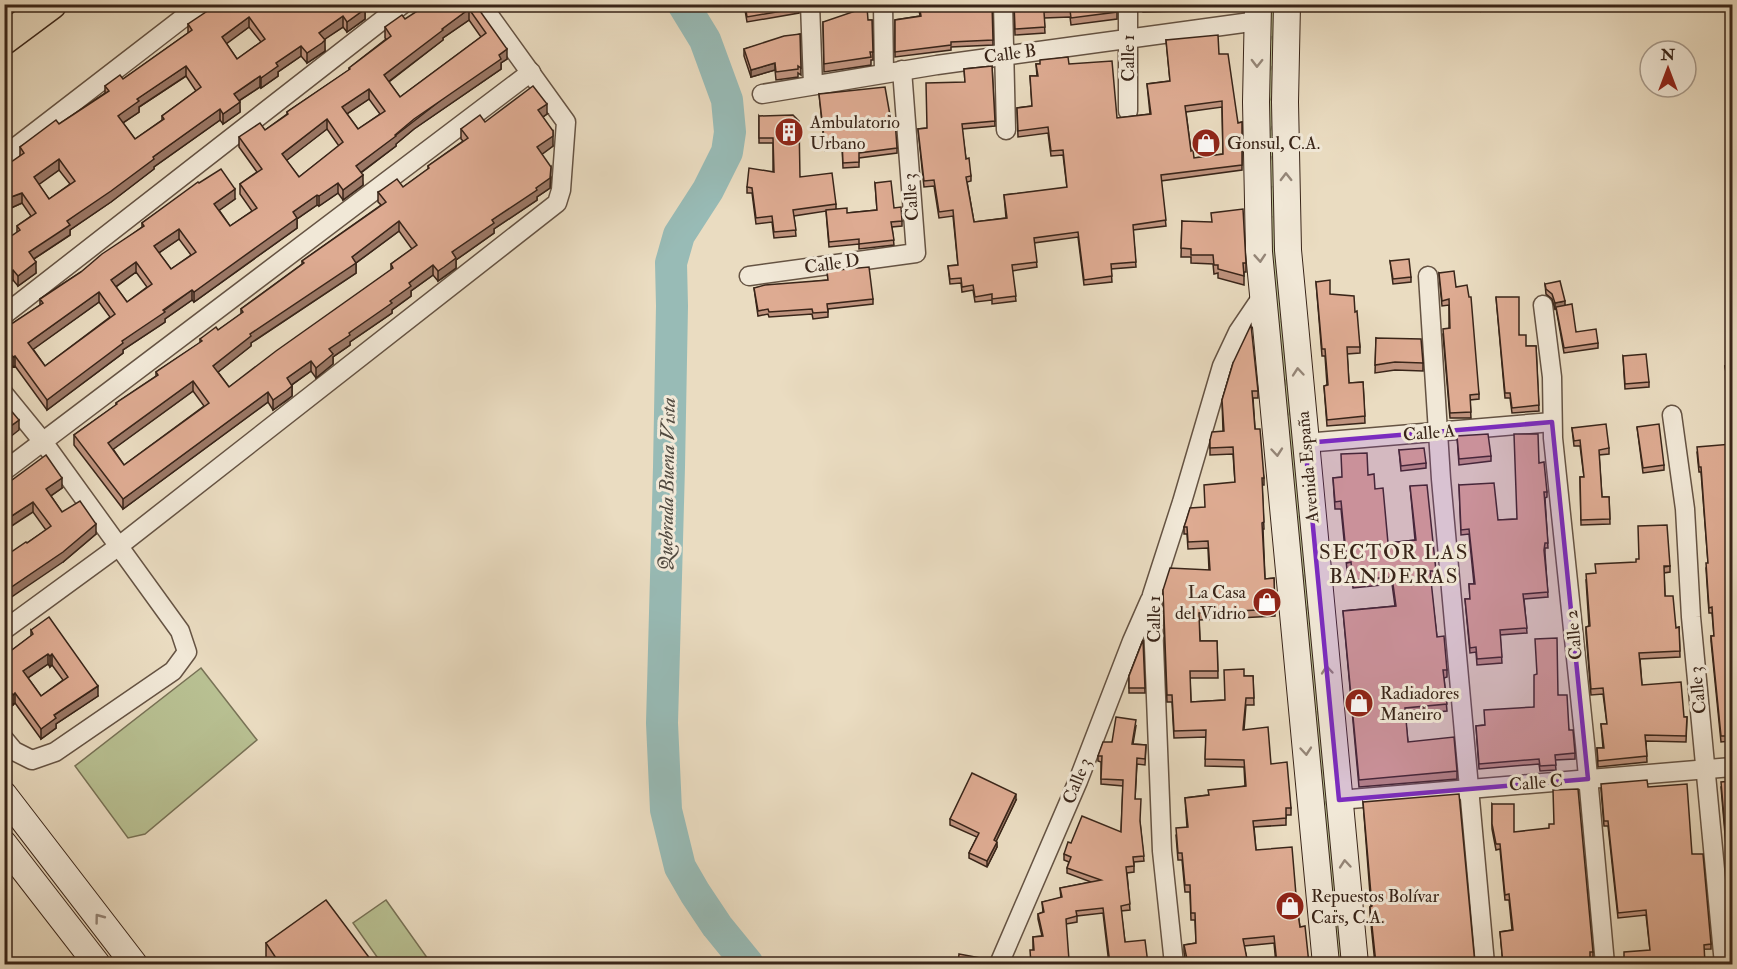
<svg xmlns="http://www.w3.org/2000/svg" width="1737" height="969" font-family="'IM FELL Double Pica',serif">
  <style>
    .grass { fill: url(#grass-tufts); stroke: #787256; stroke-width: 1.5 }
    .park { fill: #b8c092; stroke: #787256; stroke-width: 1.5 }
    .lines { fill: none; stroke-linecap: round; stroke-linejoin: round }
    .river { stroke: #98bbb6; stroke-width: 32 }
    .street-casing { stroke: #655343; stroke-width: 21 }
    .secondary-casing { stroke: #392519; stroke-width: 28 }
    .primary-casing { stroke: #392519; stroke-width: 33 }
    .street { stroke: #f1e8d7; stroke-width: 18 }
    .secondary { stroke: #f1e8d7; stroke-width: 26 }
    .primary { stroke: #eadcc1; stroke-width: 30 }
    .wall { fill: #bf937e; stroke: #392519; stroke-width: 1.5; fill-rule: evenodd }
    .shaded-wall { fill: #9b7866; stroke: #392519; stroke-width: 1.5 }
    .building { fill: #deab92; stroke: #392519; stroke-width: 1.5; fill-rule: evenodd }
    .oneway { stroke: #958678 }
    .marked { fill: #7b2cbf; fill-opacity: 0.2; stroke: #7b2cbf; stroke-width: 4.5; stroke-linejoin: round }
    .labels { text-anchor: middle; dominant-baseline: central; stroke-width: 6; stroke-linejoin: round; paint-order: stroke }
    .street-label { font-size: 18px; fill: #392519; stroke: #f1e8d7 }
    .poi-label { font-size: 18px; fill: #392519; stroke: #f1e8d7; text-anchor: start }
    .water-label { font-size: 20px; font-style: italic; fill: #514a40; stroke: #f1e8d7 }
    .quarter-label { font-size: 21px; letter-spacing: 1.5px; fill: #392519; stroke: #f1e8d7 }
  </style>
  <defs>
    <pattern id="grass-tufts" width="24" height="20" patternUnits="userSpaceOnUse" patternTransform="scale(1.5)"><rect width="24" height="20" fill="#b8c092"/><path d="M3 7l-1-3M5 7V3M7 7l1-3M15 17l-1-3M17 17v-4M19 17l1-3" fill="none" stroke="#979c76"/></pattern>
  </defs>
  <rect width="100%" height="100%" fill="#eadcc1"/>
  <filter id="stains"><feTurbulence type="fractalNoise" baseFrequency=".00333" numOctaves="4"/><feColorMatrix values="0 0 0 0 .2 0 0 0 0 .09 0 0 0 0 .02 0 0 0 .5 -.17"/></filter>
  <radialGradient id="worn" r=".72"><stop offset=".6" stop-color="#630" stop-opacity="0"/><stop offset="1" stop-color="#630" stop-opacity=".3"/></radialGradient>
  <!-- grass -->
  <path class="grass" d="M 1267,5 L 1277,5 L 1345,964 L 1335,964 L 1268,251 Z"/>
  <!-- park -->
  <g class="park">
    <path d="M 201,668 L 257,740 L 145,834 L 128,838 L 75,766 Z"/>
    <path d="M 386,900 L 428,959 L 420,964 L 382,964 L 353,923 Z"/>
  </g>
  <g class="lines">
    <!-- river -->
    <path class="river" d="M 683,4 L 705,40 L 727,100 L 730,132 L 727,152 L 708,190 L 679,235 L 671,263 L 672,306 L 669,467 L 662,723 L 666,810 L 680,867 L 695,893 L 717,926 L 748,964"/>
    <!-- street casing -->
    <g class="street-casing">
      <g id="street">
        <path d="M 810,4 L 813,85"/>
        <path d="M 883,4 L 884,73"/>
        <path d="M 1003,4 L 1006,130"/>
        <path d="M 1128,4 L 1128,111"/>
        <path d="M 762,94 L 937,65 L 1258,21"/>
        <path d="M 4,156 L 201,4"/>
        <path d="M 749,276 L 916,253 L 902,70"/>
        <path d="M 1428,276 L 1441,479 L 1485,964"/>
        <path d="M 1543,305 L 1552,377 L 1553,438 L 1585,744 L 1605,964"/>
        <path d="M 4,315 L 403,4"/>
        <path d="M 4,394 L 44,443 L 180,631 L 187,652 L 173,671 L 55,752 L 32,760 L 14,751 L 4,739"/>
        <path d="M 1672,415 L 1685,509 L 1691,617 L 1724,964"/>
        <path d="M 1305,443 L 1552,422"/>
        <path d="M 4,471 L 531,72"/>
        <path d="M 4,630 L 119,546 L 557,203 L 561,190 L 566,122 L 481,4"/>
        <path d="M 1339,800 L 1732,767"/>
        <path d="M 999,964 L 1078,781 L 1132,641 L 1150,600"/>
        <path d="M 1174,964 L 1162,851 L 1152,595 L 1182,502 L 1222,366 L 1238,332 L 1263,295"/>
      </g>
    </g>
    <!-- secondary casing -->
    <g class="secondary-casing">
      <g id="secondary">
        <path d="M 1258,4 L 1256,102 L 1259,252 L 1326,964"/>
        <path d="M 1287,4 L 1285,102 L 1288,250 L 1355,964"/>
        <path d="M 4,795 L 134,964"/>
        <path d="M 4,844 L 97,964"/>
      </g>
    </g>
    <!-- primary casing -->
    <g class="primary-casing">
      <path id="primary" d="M 4,39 L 51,4"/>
    </g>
    <!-- street -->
    <use href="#street" class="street"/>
    <!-- secondary -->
    <use href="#secondary" class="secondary"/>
    <!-- primary -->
    <use href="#primary" class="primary"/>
  </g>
  <!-- wall -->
  <g class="wall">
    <path d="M 314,4 L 370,4 L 365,8 L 365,19 L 347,32 L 343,27 L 324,39 L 325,51 L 307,63 L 301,56 L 278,72 L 278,76 L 261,88 L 260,87 L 239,101 L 240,112 L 223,124 L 220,120 L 154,167 L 154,169 L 111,202 L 70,230 L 70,235 L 34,259 L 36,273 L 18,286 L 13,280 L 4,286 L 17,233 L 17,226 L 31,216 L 22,203 L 11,208 L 20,156 L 20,147 L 59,124 L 105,93 L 105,86 L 123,79 L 188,33 L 188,24 L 304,11 ZM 249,27 L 261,42 L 237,59 L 226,43 ZM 186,76 L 196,91 L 162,116 L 162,120 L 135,139 L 123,123 L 139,112 L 139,107 ZM 59,170 L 70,184 L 49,199 L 38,184 Z"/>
    <path d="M 475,4 L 507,59 L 501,63 L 501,69 L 414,129 L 396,144 L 396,146 L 361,173 L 363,185 L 343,200 L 338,193 L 319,206 L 317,205 L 297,219 L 297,228 L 194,302 L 192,300 L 165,319 L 165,322 L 123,350 L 123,353 L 47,410 L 15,366 L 13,367 L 4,355 L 4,329 L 40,305 L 40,299 L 81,272 L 142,227 L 142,223 L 199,183 L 235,199 L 219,210 L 230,226 L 252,211 L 240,194 L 240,184 L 257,172 L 239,147 L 239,137 L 265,130 L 287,114 L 287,112 L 349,70 L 349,68 L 386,39 L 385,38 L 385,27 L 405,19 ZM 469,20 L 481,37 L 400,97 L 389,82 L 443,40 L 443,38 ZM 369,99 L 380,114 L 358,129 L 347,114 ZM 327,129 L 339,146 L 299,177 L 286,160 ZM 179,239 L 191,255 L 171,269 L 159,253 ZM 136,272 L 147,287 L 127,302 L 116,287 ZM 99,302 L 110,317 L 45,366 L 33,349 Z"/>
    <path d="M 744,4 L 799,4 L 799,13 L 747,22 Z"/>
    <path d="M 836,4 L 851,4 L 837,7 Z"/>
    <path d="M 918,4 L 992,4 L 993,45 L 951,47 L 951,50 L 895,57 L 895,20 L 920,16 Z"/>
    <path d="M 1014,4 L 1117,12 L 1117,19 L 1071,25 L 1070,17 L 1044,18 L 1045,33 L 1015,35 Z"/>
    <path d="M 1142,4 L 1177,4 L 1177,11 L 1143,12 Z"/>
    <path d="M 872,20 L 873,60 L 871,60 L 871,65 L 824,72 L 823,22 Z"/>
    <path d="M 800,34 L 801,75 L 798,73 L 798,77 L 776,80 L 775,70 L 751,77 L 744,56 L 744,49 Z"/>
    <path d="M 1166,40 L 1219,54 L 1238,123 L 1242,122 L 1242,170 L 1161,181 L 1166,226 L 1133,230 L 1136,267 L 1111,269 L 1112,282 L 1084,285 L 1078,237 L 1034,243 L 1037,267 L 1012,271 L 1016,301 L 992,304 L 992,300 L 975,302 L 973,290 L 962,292 L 961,283 L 950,284 L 948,266 L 958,265 L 953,216 L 939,218 L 934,186 L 924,187 L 918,129 L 927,128 L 965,82 L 964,69 L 992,66 L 995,126 L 962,129 L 966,159 L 971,176 L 971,181 L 967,182 L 974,222 L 1006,218 L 1004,195 L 1067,188 L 1063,155 L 1051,156 L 1048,133 L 1018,137 L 1017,108 L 1032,106 L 1030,76 L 1037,76 L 1036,64 L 1069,64 L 1117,118 L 1150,114 L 1147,84 L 1170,81 ZM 1222,107 L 1223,154 L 1194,158 L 1191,151 L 1186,112 Z"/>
    <path d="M 819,94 L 891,121 L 897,148 L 897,153 L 859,158 L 859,167 L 843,168 L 842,146 L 825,151 Z"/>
    <path d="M 547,114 L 543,117 L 553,146 L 541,154 L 551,177 L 550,188 L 537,197 L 537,200 L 494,229 L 494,233 L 456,260 L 456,268 L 444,277 L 438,281 L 433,275 L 411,291 L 411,296 L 392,310 L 392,313 L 350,342 L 350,345 L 333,357 L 333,364 L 316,378 L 311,371 L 292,385 L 292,396 L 286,401 L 273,410 L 268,402 L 123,509 L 74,445 L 74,435 L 116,405 L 116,403 L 156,376 L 156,372 L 200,343 L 200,339 L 218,330 L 241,314 L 241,309 L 302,264 L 302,261 L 381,205 L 378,202 L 378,192 L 403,187 L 428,169 L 428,166 L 463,141 L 461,139 L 461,129 L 485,122 ZM 399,231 L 412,249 L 391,264 L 391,270 L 229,387 L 218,372 L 251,346 L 251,343 L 356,273 L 356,263 ZM 193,391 L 204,406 L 124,465 L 113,449 Z"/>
    <path d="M 759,116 L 800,177 L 836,204 L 836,209 L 847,213 L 877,210 L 875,183 L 894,208 L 902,221 L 902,226 L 892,227 L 894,245 L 859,249 L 859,244 L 829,247 L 826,211 L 794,216 L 796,236 L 774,238 L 772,222 L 756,224 L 752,193 L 747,193 L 747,187 L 773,172 L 773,143 L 759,143 Z"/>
    <path d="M 1182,221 L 1246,263 L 1246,272 L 1244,272 L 1244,285 L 1218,278 L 1218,273 L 1214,274 L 1213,264 L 1191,263 L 1191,257 L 1181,257 Z"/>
    <path d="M 1390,261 L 1411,277 L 1411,282 L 1393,284 Z"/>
    <path d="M 827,271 L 873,299 L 873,304 L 828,309 L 828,317 L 813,319 L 812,314 L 769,317 L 768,314 L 758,316 L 754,288 L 828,280 Z"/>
    <path d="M 1439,273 L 1456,287 L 1479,394 L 1479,399 L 1470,400 L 1471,418 L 1450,418 L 1443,334 L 1449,328 L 1449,305 L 1442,306 Z"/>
    <path d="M 1316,282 L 1330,294 L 1355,312 L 1360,347 L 1360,353 L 1347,354 L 1349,383 L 1363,382 L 1365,423 L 1327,426 L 1324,386 L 1327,385 L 1325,356 L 1322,356 Z"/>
    <path d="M 1545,284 L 1565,305 L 1576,332 L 1598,343 L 1598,348 L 1564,353 L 1556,308 L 1555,309 L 1552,299 L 1546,294 Z"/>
    <path d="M 1496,297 L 1526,346 L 1536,346 L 1539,411 L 1512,413 L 1510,398 L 1505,398 Z"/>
    <path d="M 1376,338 L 1423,363 L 1423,371 L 1395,370 L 1375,373 Z"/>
    <path d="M 1623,356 L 1649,382 L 1649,387 L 1625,389 Z"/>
    <path d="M 1233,363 L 1258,391 L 1258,398 L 1253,398 L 1255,429 L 1264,478 L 1264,485 L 1262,485 L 1264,529 L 1263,529 L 1265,579 L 1274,578 L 1275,616 L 1199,620 L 1200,641 L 1217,641 L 1218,678 L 1190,678 L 1191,702 L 1225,700 L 1244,676 L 1253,676 L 1254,705 L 1246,705 L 1244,730 L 1271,764 L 1291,808 L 1291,815 L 1286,815 L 1286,825 L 1254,827 L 1256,850 L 1297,907 L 1300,927 L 1309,964 L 1276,964 L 1274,943 L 1244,946 L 1248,964 L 1186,964 L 1184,952 L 1184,945 L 1196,943 L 1195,920 L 1191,920 L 1190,892 L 1185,892 L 1182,860 L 1178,860 L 1176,835 L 1187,827 L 1185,798 L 1208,795 L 1245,786 L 1244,767 L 1205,766 L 1206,737 L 1174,738 L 1172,702 L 1167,702 L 1163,590 L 1209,570 L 1208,548 L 1188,549 L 1187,534 L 1184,534 L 1184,527 L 1205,507 L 1235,482 L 1233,454 L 1210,455 L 1210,440 L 1223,431 L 1222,400 Z"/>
    <path d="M 1732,365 L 1732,386 L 1728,387 L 1725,366 Z"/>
    <path d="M 1637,427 L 1664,465 L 1664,470 L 1643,473 Z"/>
    <path d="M 1572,428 L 1609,448 L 1609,454 L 1599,455 L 1602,497 L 1609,497 L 1610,524 L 1581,525 L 1580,477 L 1584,477 L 1580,446 L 1574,446 Z"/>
    <path d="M 1457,436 L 1491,456 L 1491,461 L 1459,465 Z"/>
    <path d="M 1732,444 L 1732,508 L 1730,508 L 1732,535 L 1732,611 L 1728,611 L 1730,634 L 1732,634 L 1732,751 L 1731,751 L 1730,741 L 1721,742 L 1711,641 L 1711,636 L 1714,636 L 1712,613 L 1709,613 L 1706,568 L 1708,563 L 1701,472 L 1699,472 L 1697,452 Z"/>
    <path d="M 1399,450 L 1426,463 L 1426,468 L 1401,471 Z"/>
    <path d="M 1539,463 L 1547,492 L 1547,497 L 1545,498 L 1548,548 L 1545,548 L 1545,553 L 1548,597 L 1524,599 L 1527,633 L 1500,635 L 1502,663 L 1477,665 L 1476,652 L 1470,653 L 1465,599 L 1470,599 L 1469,584 L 1474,584 L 1469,534 L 1461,535 L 1459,485 L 1498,520 L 1517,519 Z"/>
    <path d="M 1368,475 L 1375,489 L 1388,543 L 1415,540 L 1410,486 L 1436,571 L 1436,578 L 1430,579 L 1437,637 L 1447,670 L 1447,677 L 1444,678 L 1447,711 L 1405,715 L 1408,742 L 1457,771 L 1457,779 L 1359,787 L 1343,611 L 1395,606 L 1392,584 L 1353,588 L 1351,570 L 1347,570 L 1341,509 L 1335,509 L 1333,478 Z"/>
    <path d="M 4,486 L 62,488 L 51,496 L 62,512 L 96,534 L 63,562 L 27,543 L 46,530 L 33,512 Z"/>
    <path d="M 1670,566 L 1670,572 L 1664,573 L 1665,596 L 1676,628 L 1679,627 L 1680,657 L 1640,659 L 1642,685 L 1684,717 L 1687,717 L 1686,742 L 1646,741 L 1647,762 L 1598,767 L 1597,748 L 1603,748 L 1601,724 L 1607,724 L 1603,694 L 1591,695 L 1586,633 L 1586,627 L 1589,626 L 1586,580 Z"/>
    <path d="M 31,630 L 98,696 L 56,724 L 56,728 L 41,739 L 15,703 L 13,705 L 4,693 L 4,656 L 31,636 ZM 48,664 L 50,667 L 52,665 L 63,680 L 41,696 L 28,678 Z"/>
    <path d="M 1143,640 L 1145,693 L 1129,693 L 1129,676 Z"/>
    <path d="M 1558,695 L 1569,730 L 1575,753 L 1575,759 L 1555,760 L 1556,770 L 1540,771 L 1539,764 L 1479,769 L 1476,726 L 1485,725 L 1534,707 Z"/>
    <path d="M 1136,726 L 1133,744 L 1146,745 L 1145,765 L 1137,764 L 1135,799 L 1140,822 L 1144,861 L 1134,862 L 1134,872 L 1127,873 L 1130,910 L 1121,911 L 1125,942 L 1148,964 L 1109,964 L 1103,913 L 1077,916 L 1077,922 L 1066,924 L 1031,964 L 1033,950 L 1033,937 L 1042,936 L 1038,919 L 1038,914 L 1043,912 L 1042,902 L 1061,898 L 1060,888 L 1091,882 L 1067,873 L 1067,868 L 1069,862 L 1064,860 L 1064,854 L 1071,843 L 1121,832 L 1123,786 L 1101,784 L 1101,762 L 1098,761 L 1098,756 L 1112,742 Z"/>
    <path d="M 1732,781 L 1732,846 L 1726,846 L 1721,787 Z"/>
    <path d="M 1648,787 L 1692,854 L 1711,944 L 1711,949 L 1650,950 L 1646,915 L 1618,918 L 1608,826 L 1604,826 L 1601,789 Z"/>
    <path d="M 1016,800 L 996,841 L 997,847 L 987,867 L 969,858 L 969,853 L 977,837 L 950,825 L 950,819 Z"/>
    <path d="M 1363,802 L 1475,964 L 1375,964 L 1370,914 L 1370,907 L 1371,907 Z"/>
    <path d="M 1492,804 L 1514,832 L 1593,952 L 1593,957 L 1590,958 L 1590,964 L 1503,964 L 1500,932 L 1512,930 L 1509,900 L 1505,900 L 1500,849 L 1496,850 L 1492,829 Z"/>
    <path d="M 1727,876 L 1732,876 L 1732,913 L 1730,913 Z"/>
    <path d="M 266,943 L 374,964 L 270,964 L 266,958 Z"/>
  </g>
  <!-- shaded-wall -->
  <g class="shaded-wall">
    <path d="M 1482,4 L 1490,4 L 1481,11 L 1481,5 Z"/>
    <path d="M 365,9 L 365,19 L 347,32 L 347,22 Z"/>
    <path d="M 469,9 L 469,20 L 443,38 L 443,40 L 384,85 L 384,75 L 442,29 Z"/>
    <path d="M 343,16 L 343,27 L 319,43 L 319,33 Z"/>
    <path d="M 249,17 L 249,27 L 222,47 L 222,37 Z"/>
    <path d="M 325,40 L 325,51 L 307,63 L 307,53 Z"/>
    <path d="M 301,46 L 301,56 L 278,72 L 278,76 L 261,88 L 261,78 L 276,63 Z"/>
    <path d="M 507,49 L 507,59 L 501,63 L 501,69 L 414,129 L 396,144 L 396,146 L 356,176 L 356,166 Z"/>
    <path d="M 775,63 L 775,70 L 751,77 L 751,70 Z"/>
    <path d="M 186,66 L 186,76 L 139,107 L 139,112 L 118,126 L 118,116 L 137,99 Z"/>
    <path d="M 260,76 L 260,87 L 234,104 L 234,94 Z"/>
    <path d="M 369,89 L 369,99 L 342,117 L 342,107 Z"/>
    <path d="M 240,102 L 240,112 L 223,124 L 223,114 Z"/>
    <path d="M 547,104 L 547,114 L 538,120 L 538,110 Z"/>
    <path d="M 220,109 L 220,120 L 154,167 L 154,169 L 111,202 L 70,230 L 70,235 L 29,262 L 29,252 L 67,221 L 153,157 Z"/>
    <path d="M 327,119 L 327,129 L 282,164 L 282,154 Z"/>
    <path d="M 553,131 L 553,146 L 537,158 L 537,147 Z"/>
    <path d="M 842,141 L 842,146 L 825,151 L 825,146 Z"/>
    <path d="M 59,159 L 59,170 L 34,188 L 34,177 Z"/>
    <path d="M 551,167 L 550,188 L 537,197 L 537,200 L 494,229 L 494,233 L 456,260 L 456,268 L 438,281 L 438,271 L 452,252 L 492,220 L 536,188 Z"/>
    <path d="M 363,175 L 363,185 L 343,200 L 343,190 Z"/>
    <path d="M 338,183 L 338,193 L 319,206 L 319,196 Z"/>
    <path d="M 235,189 L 235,199 L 214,214 L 214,204 Z"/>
    <path d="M 22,193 L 22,203 L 11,208 L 4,212 L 4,202 L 11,197 Z"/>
    <path d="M 317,195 L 317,205 L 297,219 L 297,228 L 194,302 L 194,292 L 293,212 Z"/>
    <path d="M 399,221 L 399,231 L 356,263 L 356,273 L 251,343 L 251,346 L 213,376 L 213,366 L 250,334 Z"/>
    <path d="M 179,229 L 179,239 L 154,256 L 154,246 Z"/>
    <path d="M 36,262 L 36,273 L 18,286 L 18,276 Z"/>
    <path d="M 136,262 L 136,272 L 111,290 L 111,280 Z"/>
    <path d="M 433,265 L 433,275 L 411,291 L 411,296 L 392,310 L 392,313 L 350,342 L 350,345 L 333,357 L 333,364 L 316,378 L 316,368 L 329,349 L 409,283 Z"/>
    <path d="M 13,270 L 13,280 L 4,286 L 4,276 Z"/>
    <path d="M 192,290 L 192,300 L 165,319 L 165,322 L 123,350 L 123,353 L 47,410 L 47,400 L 122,341 Z"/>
    <path d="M 99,292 L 99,302 L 28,353 L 28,343 Z"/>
    <path d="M 1565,301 L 1565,306 L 1555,309 L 1555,303 Z"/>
    <path d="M 15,356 L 15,366 L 13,367 L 13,357 Z"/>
    <path d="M 311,361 L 311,371 L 287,388 L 287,378 Z"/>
    <path d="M 193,381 L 193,391 L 108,453 L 108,443 Z"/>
    <path d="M 292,386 L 292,396 L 273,410 L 273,400 Z"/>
    <path d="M 268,392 L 268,402 L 123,509 L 123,499 Z"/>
    <path d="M 19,420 L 19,430 L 5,441 L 5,444 L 4,431 Z"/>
    <path d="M 62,478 L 62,488 L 46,499 L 46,489 Z"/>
    <path d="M 33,502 L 33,512 L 4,531 L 4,521 Z"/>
    <path d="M 96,524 L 96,534 L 63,562 L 4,602 L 4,592 Z"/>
    <path d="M 48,654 L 48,664 L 23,681 L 23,671 Z"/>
    <path d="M 52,654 L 52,665 L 50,667 L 50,656 Z"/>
    <path d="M 98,686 L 98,696 L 56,724 L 56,728 L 41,739 L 41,729 L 54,715 Z"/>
    <path d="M 15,693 L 15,703 L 13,705 L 13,695 Z"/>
    <path d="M 1016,794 L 1016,800 L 994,846 L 994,840 Z"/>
    <path d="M 997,842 L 997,847 L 987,867 L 987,861 Z"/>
  </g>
  <!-- building -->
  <g class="building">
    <path d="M 218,4 L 299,4 L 304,11 L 314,4 L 362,4 L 365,9 L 347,22 L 343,16 L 319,33 L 325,40 L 322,43 L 307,53 L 301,46 L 276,63 L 278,66 L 261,78 L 260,76 L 234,94 L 240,102 L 223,114 L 220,109 L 153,157 L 154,159 L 111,191 L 67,221 L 70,225 L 29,252 L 36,262 L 18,276 L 13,270 L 4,276 L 4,241 L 20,230 L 17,226 L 36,213 L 22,193 L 11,197 L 4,202 L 4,167 L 24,153 L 20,147 L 56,120 L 59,124 L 109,91 L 105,86 L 120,75 L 123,79 L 192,30 L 188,24 ZM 249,17 L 265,39 L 237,59 L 222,37 ZM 186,66 L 201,87 L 162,116 L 164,119 L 135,139 L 118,116 L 139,101 L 137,99 ZM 59,159 L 75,181 L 49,199 L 34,177 Z"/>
    <path d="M 428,4 L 475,4 L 507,49 L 499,55 L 501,59 L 414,119 L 395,135 L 396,136 L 356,166 L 363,175 L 343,190 L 338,183 L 319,196 L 317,195 L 293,212 L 297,218 L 194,292 L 192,290 L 163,310 L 165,312 L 122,341 L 123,343 L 47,400 L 15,356 L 13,357 L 4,345 L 4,329 L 43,303 L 40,299 L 81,272 L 102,254 L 144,226 L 142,223 L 198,182 L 199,183 L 221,169 L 235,189 L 214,204 L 230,226 L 257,208 L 240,184 L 262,169 L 239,137 L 260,123 L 265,130 L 288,114 L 287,112 L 350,69 L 349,68 L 391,36 L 385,27 L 402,15 L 405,19 ZM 469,9 L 486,33 L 400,97 L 384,75 L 443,30 L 442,29 ZM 369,89 L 385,111 L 358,129 L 342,107 ZM 327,119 L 343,142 L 299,177 L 282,154 ZM 179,229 L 196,252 L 171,269 L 154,246 ZM 136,262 L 152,284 L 127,302 L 111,280 ZM 99,292 L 115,314 L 45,366 L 28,343 Z"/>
    <path d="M 745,4 L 799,4 L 799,8 L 747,17 Z"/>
    <path d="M 919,4 L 992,4 L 993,40 L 951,42 L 951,45 L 895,52 L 895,20 L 921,16 Z"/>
    <path d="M 1014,4 L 1116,4 L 1117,12 L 1071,18 L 1070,10 L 1044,12 L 1045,27 L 1015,29 Z"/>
    <path d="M 867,7 L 868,20 L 872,20 L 873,52 L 870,52 L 871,57 L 824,64 L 823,22 Z"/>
    <path d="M 800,34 L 801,68 L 798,66 L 798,69 L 776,72 L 775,63 L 751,70 L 744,49 L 784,36 Z"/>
    <path d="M 1218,35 L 1219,54 L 1228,54 L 1238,123 L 1242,122 L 1242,165 L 1161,175 L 1166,220 L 1133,225 L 1136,262 L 1111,264 L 1112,276 L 1084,280 L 1078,232 L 1034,238 L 1037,262 L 1012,265 L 1016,296 L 992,299 L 992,294 L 975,297 L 973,285 L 962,287 L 961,278 L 950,279 L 948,266 L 958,265 L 953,210 L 939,212 L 934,180 L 924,181 L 918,129 L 927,128 L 926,83 L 965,82 L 964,69 L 992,66 L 995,121 L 962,124 L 966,159 L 969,158 L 971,176 L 966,177 L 974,222 L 1007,218 L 1004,195 L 1067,187 L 1063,150 L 1051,151 L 1048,127 L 1018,131 L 1017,108 L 1032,106 L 1030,76 L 1038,76 L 1036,64 L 1040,64 L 1040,60 L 1068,57 L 1069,64 L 1112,61 L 1117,118 L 1151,114 L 1147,84 L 1170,81 L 1166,40 ZM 1222,101 L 1223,154 L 1194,158 L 1193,150 L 1191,151 L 1185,106 Z"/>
    <path d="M 533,86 L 547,104 L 538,110 L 553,131 L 553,136 L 537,147 L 551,167 L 550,178 L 536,188 L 537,190 L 492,220 L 494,223 L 452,252 L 456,258 L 444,267 L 438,271 L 433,265 L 409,283 L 411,286 L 390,301 L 392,303 L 349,333 L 350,335 L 329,349 L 333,354 L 316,368 L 311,361 L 287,378 L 292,386 L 286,391 L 273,400 L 268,392 L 123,499 L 74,435 L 117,404 L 116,403 L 158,375 L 156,372 L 202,341 L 200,339 L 216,327 L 218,330 L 243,312 L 241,309 L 304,263 L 302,261 L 386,202 L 378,192 L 380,191 L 397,179 L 403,187 L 429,168 L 428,166 L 468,138 L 461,129 L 480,115 L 485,122 ZM 399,221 L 417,245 L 391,264 L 393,268 L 276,351 L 229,387 L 213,366 L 251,336 L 250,334 L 356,263 L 352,257 ZM 193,381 L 209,403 L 124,465 L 108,443 Z"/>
    <path d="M 885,87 L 891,121 L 895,120 L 897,148 L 859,153 L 859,162 L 843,163 L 842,141 L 825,146 L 819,94 Z"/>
    <path d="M 793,115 L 799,121 L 800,177 L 832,173 L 836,204 L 793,210 L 796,230 L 774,232 L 772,216 L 756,218 L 752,188 L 747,187 L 749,168 L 774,172 L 773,138 L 759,138 L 759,116 Z"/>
    <path d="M 891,181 L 894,208 L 901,207 L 902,221 L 891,222 L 894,240 L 859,244 L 859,239 L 829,242 L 826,210 L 847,208 L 847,213 L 877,210 L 875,183 Z"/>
    <path d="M 1243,209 L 1246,263 L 1243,263 L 1244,276 L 1218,269 L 1218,265 L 1214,265 L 1213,255 L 1191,255 L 1191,249 L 1181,248 L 1182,221 L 1212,222 L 1211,213 Z"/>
    <path d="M 1409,259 L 1411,277 L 1393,279 L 1390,261 Z"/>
    <path d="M 869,267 L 873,299 L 827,304 L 828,312 L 813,313 L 812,309 L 769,312 L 768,309 L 758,311 L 754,288 L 765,285 L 828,280 L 827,271 Z"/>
    <path d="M 1454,271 L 1456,287 L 1467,285 L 1469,297 L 1471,297 L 1479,394 L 1470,395 L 1471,412 L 1450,413 L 1443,329 L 1450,328 L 1449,299 L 1442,301 L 1439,273 Z"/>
    <path d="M 1330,280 L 1330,294 L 1354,296 L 1355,312 L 1357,311 L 1360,347 L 1347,347 L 1349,383 L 1363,382 L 1365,416 L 1327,420 L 1324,386 L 1328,385 L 1325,349 L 1322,349 L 1316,282 Z"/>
    <path d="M 1560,281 L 1565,301 L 1555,303 L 1552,294 L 1546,289 L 1545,284 Z"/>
    <path d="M 1496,297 L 1519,297 L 1519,335 L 1526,335 L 1526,346 L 1536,346 L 1539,405 L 1512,408 L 1510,393 L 1505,393 Z"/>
    <path d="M 1572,304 L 1576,332 L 1596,329 L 1598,343 L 1564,348 L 1556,307 Z"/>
    <path d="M 1251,325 L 1258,391 L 1252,391 L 1255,429 L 1260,429 L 1264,478 L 1262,478 L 1264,522 L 1262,523 L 1265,579 L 1274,578 L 1275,609 L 1199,613 L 1200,641 L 1217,641 L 1218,671 L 1190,671 L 1191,702 L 1225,700 L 1224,670 L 1244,669 L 1244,676 L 1253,676 L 1254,698 L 1246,698 L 1243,730 L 1268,727 L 1271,764 L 1287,762 L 1291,808 L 1286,808 L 1286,818 L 1253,821 L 1256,850 L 1292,847 L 1297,907 L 1300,927 L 1305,926 L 1309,964 L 1277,964 L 1274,936 L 1243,939 L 1248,964 L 1188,964 L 1184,945 L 1196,943 L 1195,913 L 1191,913 L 1190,885 L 1185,885 L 1182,853 L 1178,853 L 1176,828 L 1188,827 L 1185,798 L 1209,795 L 1208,790 L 1246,786 L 1244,760 L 1205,759 L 1206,730 L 1174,731 L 1172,695 L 1167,695 L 1163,590 L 1170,568 L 1210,570 L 1208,541 L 1188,542 L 1187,527 L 1184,527 L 1186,521 L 1190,508 L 1205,507 L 1204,485 L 1235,482 L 1233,447 L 1210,448 L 1210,440 L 1212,432 L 1224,431 L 1222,400 L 1233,363 Z"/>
    <path d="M 1376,338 L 1421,339 L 1423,363 L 1395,362 L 1375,365 Z"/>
    <path d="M 1646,354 L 1649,382 L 1625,384 L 1623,356 Z"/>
    <path d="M 1732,365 L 1732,381 L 1728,382 L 1725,366 Z"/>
    <path d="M 8,407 L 19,420 L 4,431 L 4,410 Z"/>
    <path d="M 1606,424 L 1609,448 L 1599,450 L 1602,497 L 1609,497 L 1610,519 L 1581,520 L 1580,477 L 1584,477 L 1580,440 L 1574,441 L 1572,428 Z"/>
    <path d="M 1659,424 L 1664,465 L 1643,468 L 1637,427 Z"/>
    <path d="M 1488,434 L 1491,456 L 1459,459 L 1457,436 Z"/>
    <path d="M 1514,434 L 1538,434 L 1539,463 L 1544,462 L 1547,492 L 1544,492 L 1548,543 L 1545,543 L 1544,550 L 1548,592 L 1523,594 L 1527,628 L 1500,630 L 1502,657 L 1477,659 L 1476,647 L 1470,648 L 1465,599 L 1470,599 L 1469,584 L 1475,584 L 1469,529 L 1461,530 L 1459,485 L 1494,483 L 1498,520 L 1517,519 Z"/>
    <path d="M 1732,444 L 1732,503 L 1730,503 L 1732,535 L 1732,606 L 1728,606 L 1730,634 L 1732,634 L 1732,746 L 1731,746 L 1730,736 L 1721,736 L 1711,636 L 1714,636 L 1712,607 L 1709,608 L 1706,563 L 1708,563 L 1701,467 L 1699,467 L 1697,447 Z"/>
    <path d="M 1424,448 L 1426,463 L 1401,466 L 1399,450 Z"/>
    <path d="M 1367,453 L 1368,475 L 1374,474 L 1375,489 L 1383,488 L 1388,543 L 1416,540 L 1410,486 L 1427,485 L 1436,571 L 1430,571 L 1437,637 L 1444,636 L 1447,670 L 1443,670 L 1447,704 L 1405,708 L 1408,742 L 1454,737 L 1457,771 L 1359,780 L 1343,611 L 1396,606 L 1392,577 L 1353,580 L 1351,562 L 1347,563 L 1341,501 L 1335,502 L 1333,478 L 1342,477 L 1341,454 Z"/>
    <path d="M 46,455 L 62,478 L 46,489 L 62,512 L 80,501 L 96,524 L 63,552 L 4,592 L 4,557 L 26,542 L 27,543 L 51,526 L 33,502 L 4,521 L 4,486 Z"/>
    <path d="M 1667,525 L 1670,566 L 1664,566 L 1665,596 L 1673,596 L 1676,628 L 1679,627 L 1680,651 L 1639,653 L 1642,685 L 1681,682 L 1684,717 L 1687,717 L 1686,736 L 1645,735 L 1647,756 L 1598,761 L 1597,748 L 1604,748 L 1601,724 L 1607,724 L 1603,688 L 1591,689 L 1586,627 L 1590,626 L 1586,574 L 1596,573 L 1595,564 L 1636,562 L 1636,559 L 1639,559 L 1638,526 Z"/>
    <path d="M 49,617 L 98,686 L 54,715 L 56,718 L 41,729 L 15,693 L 13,695 L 4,683 L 4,656 L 33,634 L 31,630 ZM 48,654 L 50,656 L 52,654 L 68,677 L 41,696 L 23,671 Z"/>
    <path d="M 1557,638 L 1558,695 L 1567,695 L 1569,730 L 1573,730 L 1575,753 L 1555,755 L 1556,765 L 1540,766 L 1539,759 L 1479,764 L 1476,726 L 1485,725 L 1484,710 L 1534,707 L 1534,675 L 1537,674 L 1535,639 Z"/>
    <path d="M 1143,640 L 1145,688 L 1129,688 L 1129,676 Z"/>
    <path d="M 1116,717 L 1136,720 L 1132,744 L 1146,745 L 1145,759 L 1137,758 L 1135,799 L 1141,799 L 1140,821 L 1144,856 L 1133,857 L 1134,866 L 1126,867 L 1130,904 L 1121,906 L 1125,942 L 1145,940 L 1148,964 L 1110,964 L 1103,908 L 1076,911 L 1077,916 L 1066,919 L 1069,960 L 1086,959 L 1087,964 L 1019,964 L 1031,964 L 1030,950 L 1034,950 L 1033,937 L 1043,936 L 1038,914 L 1044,912 L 1042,902 L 1062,897 L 1060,888 L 1101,880 L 1067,868 L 1071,857 L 1064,854 L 1068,842 L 1071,843 L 1082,816 L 1121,832 L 1123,780 L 1101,779 L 1102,756 L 1098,756 L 1103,742 L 1112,742 Z"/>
    <path d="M 972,773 L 1016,794 L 994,840 L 997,842 L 987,861 L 969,853 L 979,833 L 950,819 Z"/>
    <path d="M 1647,780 L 1648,787 L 1687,784 L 1692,854 L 1703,854 L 1711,944 L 1704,945 L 1705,964 L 1624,964 L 1624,952 L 1650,950 L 1646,910 L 1618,913 L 1608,821 L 1604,821 L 1601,784 Z"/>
    <path d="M 1732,781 L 1732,840 L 1726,841 L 1721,782 Z"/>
    <path d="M 1578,789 L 1593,952 L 1590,952 L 1590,964 L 1503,964 L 1500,932 L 1513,930 L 1509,894 L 1505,895 L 1500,844 L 1496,844 L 1492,824 L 1492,804 L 1514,804 L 1514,832 L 1549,828 L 1549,824 L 1554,824 L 1553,790 Z"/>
    <path d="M 1459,794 L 1475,964 L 1376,964 L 1370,907 L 1372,906 L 1363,802 Z"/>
    <path d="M 1727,876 L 1732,876 L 1732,908 L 1730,908 Z"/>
    <path d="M 326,900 L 374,964 L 279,964 L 280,964 L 266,943 Z"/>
    <path d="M 959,954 L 981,958 L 979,964 L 958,964 Z"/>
  </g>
  <!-- one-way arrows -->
  <defs><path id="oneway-chevron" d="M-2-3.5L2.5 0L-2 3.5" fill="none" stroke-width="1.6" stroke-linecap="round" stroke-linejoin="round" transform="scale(1.5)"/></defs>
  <g class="oneway">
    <use href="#oneway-chevron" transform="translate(1257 63) rotate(91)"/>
    <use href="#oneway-chevron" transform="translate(1286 177) rotate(-91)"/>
    <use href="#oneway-chevron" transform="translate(1260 258) rotate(86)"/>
    <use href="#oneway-chevron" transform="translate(1298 372) rotate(-95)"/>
    <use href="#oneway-chevron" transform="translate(1277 452) rotate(85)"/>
    <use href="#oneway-chevron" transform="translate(1327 670) rotate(-95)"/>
    <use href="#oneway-chevron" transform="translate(1306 751) rotate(85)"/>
    <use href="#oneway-chevron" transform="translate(1345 864) rotate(-95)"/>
    <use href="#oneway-chevron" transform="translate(99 918) rotate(-127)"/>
  </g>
  <!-- marked area -->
  <path class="marked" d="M 1552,422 L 1588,779 L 1339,800 L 1305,443 Z"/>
  <!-- icons -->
  <defs>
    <g id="building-disc" transform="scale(1.5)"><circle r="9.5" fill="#8f2418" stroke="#f1e8d7"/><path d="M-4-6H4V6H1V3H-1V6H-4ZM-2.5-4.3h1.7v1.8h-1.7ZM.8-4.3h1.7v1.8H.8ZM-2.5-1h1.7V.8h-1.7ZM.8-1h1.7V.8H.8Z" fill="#fff"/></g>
    <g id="shop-disc" transform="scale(1.5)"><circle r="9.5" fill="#8f2418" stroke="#f1e8d7"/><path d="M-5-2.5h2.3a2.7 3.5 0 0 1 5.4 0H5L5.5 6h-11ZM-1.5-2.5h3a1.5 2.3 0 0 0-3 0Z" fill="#fff"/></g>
  </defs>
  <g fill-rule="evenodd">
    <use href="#building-disc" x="789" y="132"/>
    <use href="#shop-disc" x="1206" y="143"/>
    <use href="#shop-disc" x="1267" y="602"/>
    <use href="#shop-disc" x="1359" y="703"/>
    <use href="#shop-disc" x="1290" y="906"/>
  </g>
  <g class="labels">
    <!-- street labels -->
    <g class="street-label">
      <text transform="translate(1010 54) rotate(-8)">Calle B</text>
      <text transform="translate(1128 58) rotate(-90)">Calle 1</text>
      <text transform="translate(911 197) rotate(-94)">Calle 3</text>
      <text transform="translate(832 264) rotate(-8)">Calle D</text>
      <text transform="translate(1429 433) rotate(-5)">Calle A</text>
      <text transform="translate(1308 467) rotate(-95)">Avenida España</text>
      <text transform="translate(1154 619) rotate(-90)">Calle 1</text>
      <text transform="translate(1574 635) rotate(-96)">Calle 2</text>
      <text transform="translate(1698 690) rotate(-96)">Calle 3</text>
      <text transform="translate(1077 781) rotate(-68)">Calle 3</text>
      <text transform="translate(1536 783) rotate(-5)">Calle C</text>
    </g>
    <!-- poi labels -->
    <g class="poi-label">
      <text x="810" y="122">Ambulatorio<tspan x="810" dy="21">Urbano</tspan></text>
      <text x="1227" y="143">Gonsul, C.A.</text>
      <text x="1246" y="592" text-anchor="end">La Casa<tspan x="1246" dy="21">del Vidrio</tspan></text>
      <text x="1380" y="693">Radiadores<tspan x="1380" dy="21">Maneiro</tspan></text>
      <text x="1311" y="896">Repuestos Bolívar<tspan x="1311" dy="21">Cars, C.A.</tspan></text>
    </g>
    <!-- water labels -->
    <g class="water-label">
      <text transform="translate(667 484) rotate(-89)">Quebrada Buena Vista</text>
    </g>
    <!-- quarter labels -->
    <g class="quarter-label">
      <text x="1394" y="552">SECTOR LAS<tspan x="1394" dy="24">BANDERAS</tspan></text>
    </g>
  </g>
  <!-- margin -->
  <rect width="1737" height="969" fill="none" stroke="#eadcc1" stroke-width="24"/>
  <rect x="6" y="6" width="1725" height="957" fill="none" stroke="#392519" stroke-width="3"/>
  <rect x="12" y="12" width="1713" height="945" fill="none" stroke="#392519" stroke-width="1.5"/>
  <!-- north arrow -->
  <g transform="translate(1668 69)"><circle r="28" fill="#f1e8d7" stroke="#a79a8b" stroke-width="1.5"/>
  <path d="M0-4.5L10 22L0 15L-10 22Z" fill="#8f2418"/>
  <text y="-9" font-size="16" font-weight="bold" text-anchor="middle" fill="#392519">N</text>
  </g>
  <rect width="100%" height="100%" filter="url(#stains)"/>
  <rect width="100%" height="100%" fill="url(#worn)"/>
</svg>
